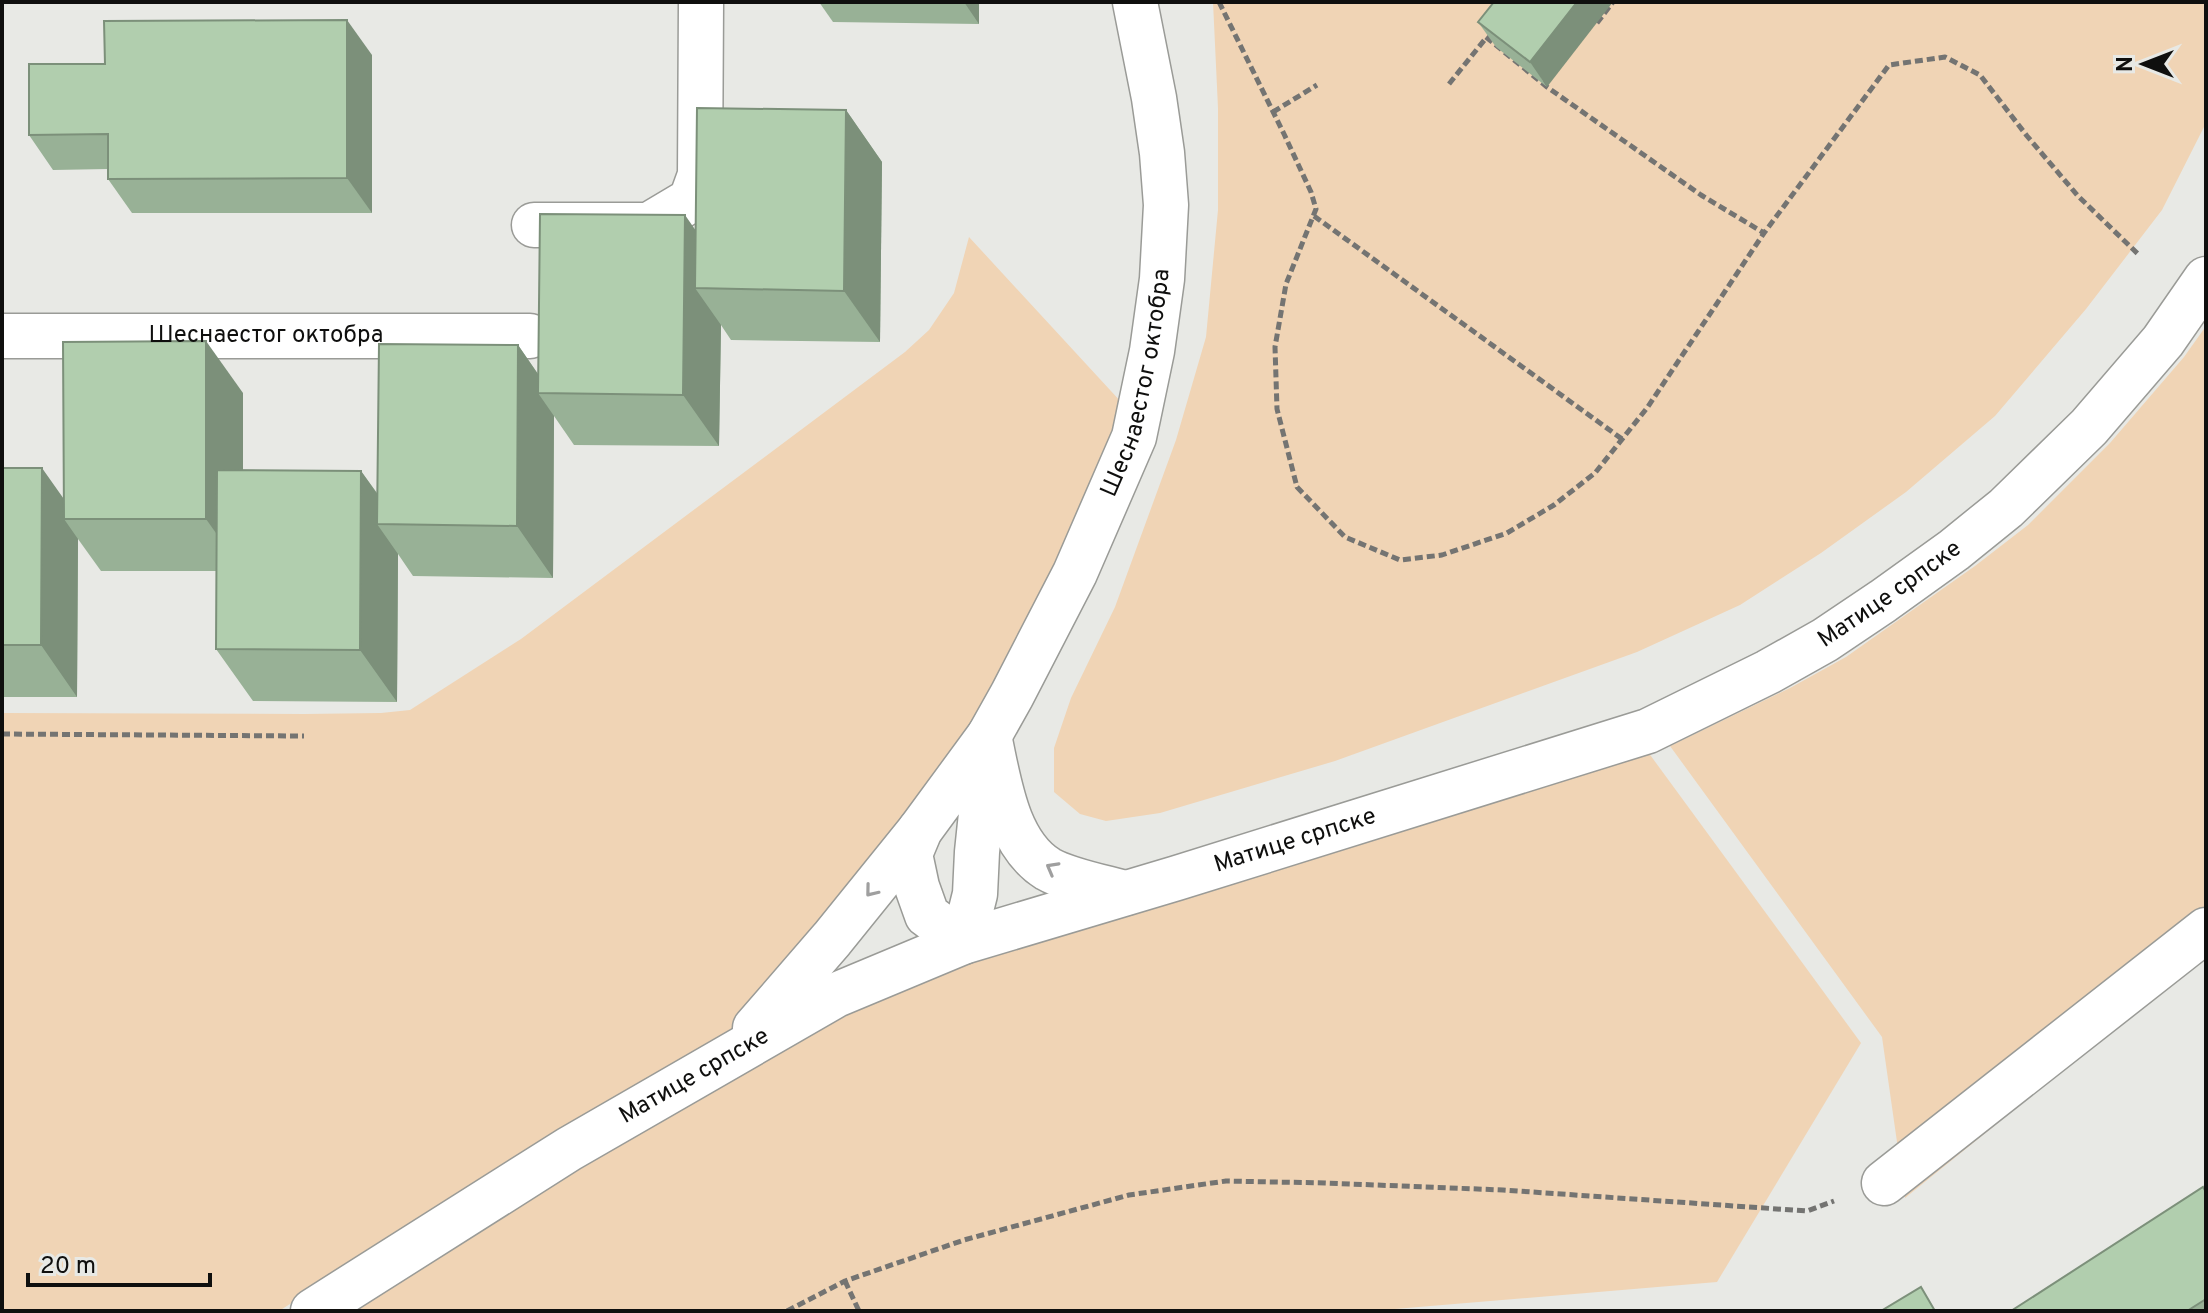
<svg xmlns="http://www.w3.org/2000/svg" width="2208" height="1313" font-family="Overpass,sans-serif">
  <style>
    .green { fill: #f0d4b5 }
    .lines { fill: none; stroke-linecap: round; stroke-linejoin: round }
    .minor-casing { stroke: #9a9b97; stroke-width: 47 }
    .major-casing { stroke: #9a9b97; stroke-width: 47 }
    .path { stroke: #747472; stroke-width: 5; stroke-dasharray: 8 4; stroke-linecap: butt }
    .minor { stroke: #fff; stroke-width: 44 }
    .major { stroke: #fff; stroke-width: 44 }
    .wall { fill: #98b196 }
    .shaded-wall { fill: #7c907a }
    .building { fill: #b1ceae; stroke: #7c907a; stroke-width: 2 }
    .oneway { stroke: #9f9f9f }
    .labels { text-anchor: middle; dominant-baseline: central; stroke-width: 6; stroke-linejoin: round; paint-order: stroke }
    .street-label { font-size: 24px; fill: #0f0f0e; stroke: #e8e9e5 }
  </style>
  <rect width="100%" height="100%" fill="#e8e9e5"/>
  <!-- green -->
  <g class="green">
    <path d="M 1213,2 L 2206,2 L 2206,123 L 2162,210 L 2086,309 L 1995,416 L 1906,492 L 1821,553 L 1740,605 L 1637,652 L 1335,761 L 1160,813 L 1106,821 L 1080,814 L 1054,792 L 1054,748 L 1071,698 L 1115,607 L 1176,440 L 1206,337 L 1218,210 L 1218,108 Z"/>
    <path d="M 969,237 L 1134,416 L 989,715 L 731,1034 L 438,1210 L 279,1311 L 2,1311 L 2,713 L 304,714 L 381,713 L 410,710 L 521,639 L 905,352 L 929,330 L 954,293 Z"/>
    <path d="M 2206,326 L 2206,955 L 1905,1198 L 1882,1037 L 1670,746 L 1790,688 L 1846,657 L 1975,566 L 2028,525 L 2110,443 L 2184,357 Z"/>
    <path d="M 1648,752 L 1861,1043 L 1717,1282 L 1371,1311 L 347,1311 L 569,1171 L 836,1017 L 963,964 Z"/>
  </g>
  <g class="lines">
    <!-- minor casing -->
    <g class="minor-casing">
      <g id="minor">
        <path d="M 534,225 L 649,225 L 691,200 L 700,175 L 701,2"/>
        <path id="s1" d="M 2,336 L 530,336"/>
        <path id="s2" d="M 988,747 L 977,852 L 975,894 L 963,942 L 927,915 L 917,887 L 910,854 L 920,830 L 989,736 L 1012,695 L 1075,573 L 1134,437 L 1152,351 L 1162,279 L 1166,205 L 1162,153 L 1154,98 L 1135,2"/>
        <path d="M 1884,1183 L 2206,930"/>
      </g>
    </g>
    <!-- major casing -->
    <g class="major-casing">
      <g id="major">
        <path d="M 989,736 C 999,780 1006,843 1048,869 C 1067,880 1103,887 1125,893"/>
        <path d="M 755,1028 L 832,939 L 920,830"/>
        <path id="s3" d="M 313,1311 L 569,1149 L 836,995 L 963,942 L 1177,878 L 1648,731 L 1768,672 L 1825,640 L 1883,601 L 1954,550 L 2006,508 L 2089,427 L 2163,341 L 2206,279"/>
      </g>
    </g>
    <!-- path -->
    <g class="path">
      <path d="M 1219,2 L 1284,134 L 1311,192 L 1316,209 L 1286,284 L 1275,347 L 1277,409 L 1297,487 L 1345,537 L 1400,560 L 1442,555 L 1507,533 L 1554,505 L 1595,473 L 1647,408 L 1764,233 L 1889,65 L 1945,57 L 1980,75 L 2027,136 L 2078,196 L 2138,254"/>
      <path d="M 1597,23 L 1613,2"/>
      <path d="M 1486,37 L 1547,87 L 1701,195 L 1764,233"/>
      <path d="M 1449,84 L 1486,38"/>
      <path d="M 1273,112 L 1317,85"/>
      <path d="M 1314,216 L 1622,439"/>
      <path d="M 2,734 L 304,736"/>
      <path d="M 845,1281 L 859,1311"/>
      <path d="M 787,1311 L 845,1281 L 964,1240 L 1129,1195 L 1226,1181 L 1325,1183 L 1503,1190 L 1807,1211 L 1834,1201"/>
    </g>
    <!-- minor -->
    <use href="#minor" class="minor"/>
    <!-- major -->
    <use href="#major" class="major"/>
  </g>
  <!-- wall -->
  <g class="wall">
    <path d="M 819,2 L 979,2 L 979,24 L 833,22 Z"/>
    <path d="M 1494,2 L 1547,87 L 1496,47 L 1478,22 Z"/>
    <path d="M 372,55 L 372,213 L 132,213 L 108,179 L 108,169 L 53,170 L 29,135 L 105,64 Z"/>
    <path d="M 846,110 L 882,162 L 880,342 L 731,340 L 721,325 L 719,446 L 574,445 L 554,416 L 553,578 L 413,576 L 398,554 L 397,702 L 253,701 L 216,649 L 217,571 L 101,571 L 78,539 L 77,697 L 2,697 L 2,468 L 64,500 L 243,393 L 243,470 L 361,471 L 377,493 L 518,345 L 538,374 L 696,230 Z"/>
    <path d="M 2206,1192 L 2206,1311 L 2011,1311 Z"/>
  </g>
  <!-- shaded-wall -->
  <g class="shaded-wall">
    <path d="M 964,2 L 979,2 L 979,24 Z"/>
    <path d="M 1577,2 L 1613,2 L 1547,87 L 1530,62 Z"/>
    <path d="M 347,20 L 372,55 L 372,213 L 347,178 Z"/>
    <path d="M 846,110 L 882,162 L 880,342 L 844,291 Z"/>
    <path d="M 685,215 L 721,267 L 695,288 L 721,325 L 719,446 L 683,395 Z"/>
    <path d="M 206,341 L 243,393 L 243,571 L 206,519 Z"/>
    <path d="M 518,345 L 551,393 L 538,393 L 554,416 L 553,578 L 517,526 Z"/>
    <path d="M 42,468 L 78,519 L 64,519 L 78,539 L 77,697 L 41,645 Z"/>
    <path d="M 361,471 L 398,523 L 377,524 L 398,554 L 397,702 L 360,650 Z"/>
  </g>
  <!-- building -->
  <g class="building">
    <path d="M 1494,2 L 1577,2 L 1530,62 L 1478,22 Z"/>
    <path d="M 347,20 L 347,178 L 108,179 L 108,134 L 29,135 L 29,64 L 105,64 L 104,21 Z"/>
    <path d="M 697,108 L 846,110 L 844,291 L 695,288 Z"/>
    <path d="M 540,214 L 685,215 L 683,395 L 538,393 Z"/>
    <path d="M 206,341 L 206,519 L 64,519 L 63,342 Z"/>
    <path d="M 379,344 L 518,345 L 517,526 L 377,524 Z"/>
    <path d="M 2,468 L 42,468 L 41,645 L 2,645 Z"/>
    <path d="M 217,470 L 361,471 L 360,650 L 216,649 Z"/>
    <path d="M 2203,1187 L 2206,1192 L 2206,1299 L 2187,1311 L 2011,1311 Z"/>
    <path d="M 1921,1287 L 1935,1311 L 1881,1311 Z"/>
  </g>
  <!-- one-way arrows -->
  <defs><path id="oneway-chevron" d="M-2-3.5L2.5 0L-2 3.5" fill="none" stroke-width="1.6" stroke-linecap="round" stroke-linejoin="round" transform="scale(2)"/></defs>
  <g class="oneway">
    <use href="#oneway-chevron" transform="translate(1052 868) rotate(-151)"/>
    <use href="#oneway-chevron" transform="translate(871 891) rotate(129)"/>
  </g>
  <g class="labels">
    <!-- street labels -->
    <g class="street-label">
      <text stroke="none"><textPath href="#s1" startOffset="264">Шеснаестог октобра</textPath></text>
      <text stroke="none"><textPath href="#s2" startOffset="834">Шеснаестог октобра</textPath></text>
      <text stroke="none"><textPath href="#s3" startOffset="1744">Матице српске</textPath></text>
      <text stroke="none"><textPath href="#s3" startOffset="1096">Матице српске</textPath></text>
      <text stroke="none"><textPath href="#s3" startOffset="448">Матице српске</textPath></text>
    </g>
  </g>
  <!-- border -->
  <rect width="2208" height="1313" fill="none" stroke="#0f0f0e" stroke-width="8"/>
  <!-- north arrow -->
  <g transform="translate(2144 64) rotate(270)" stroke="#e8e9e5" stroke-width="6" paint-order="stroke">
  <path d="M0-6L14 30L0 20L-14 30Z" fill="#0f0f0e"/>
  <text y="-12" font-size="22" font-weight="bold" text-anchor="middle" fill="#0f0f0e">N</text>
  </g>
  <!-- scale -->
  <path d="M28 1273v12h182v-12" fill="none" stroke="#0f0f0e" stroke-width="4"/>
  <text x="40" y="1273" font-size="24" fill="#0f0f0e" stroke="#e8e9e5" stroke-width="6" paint-order="stroke">20 m</text>
</svg>
